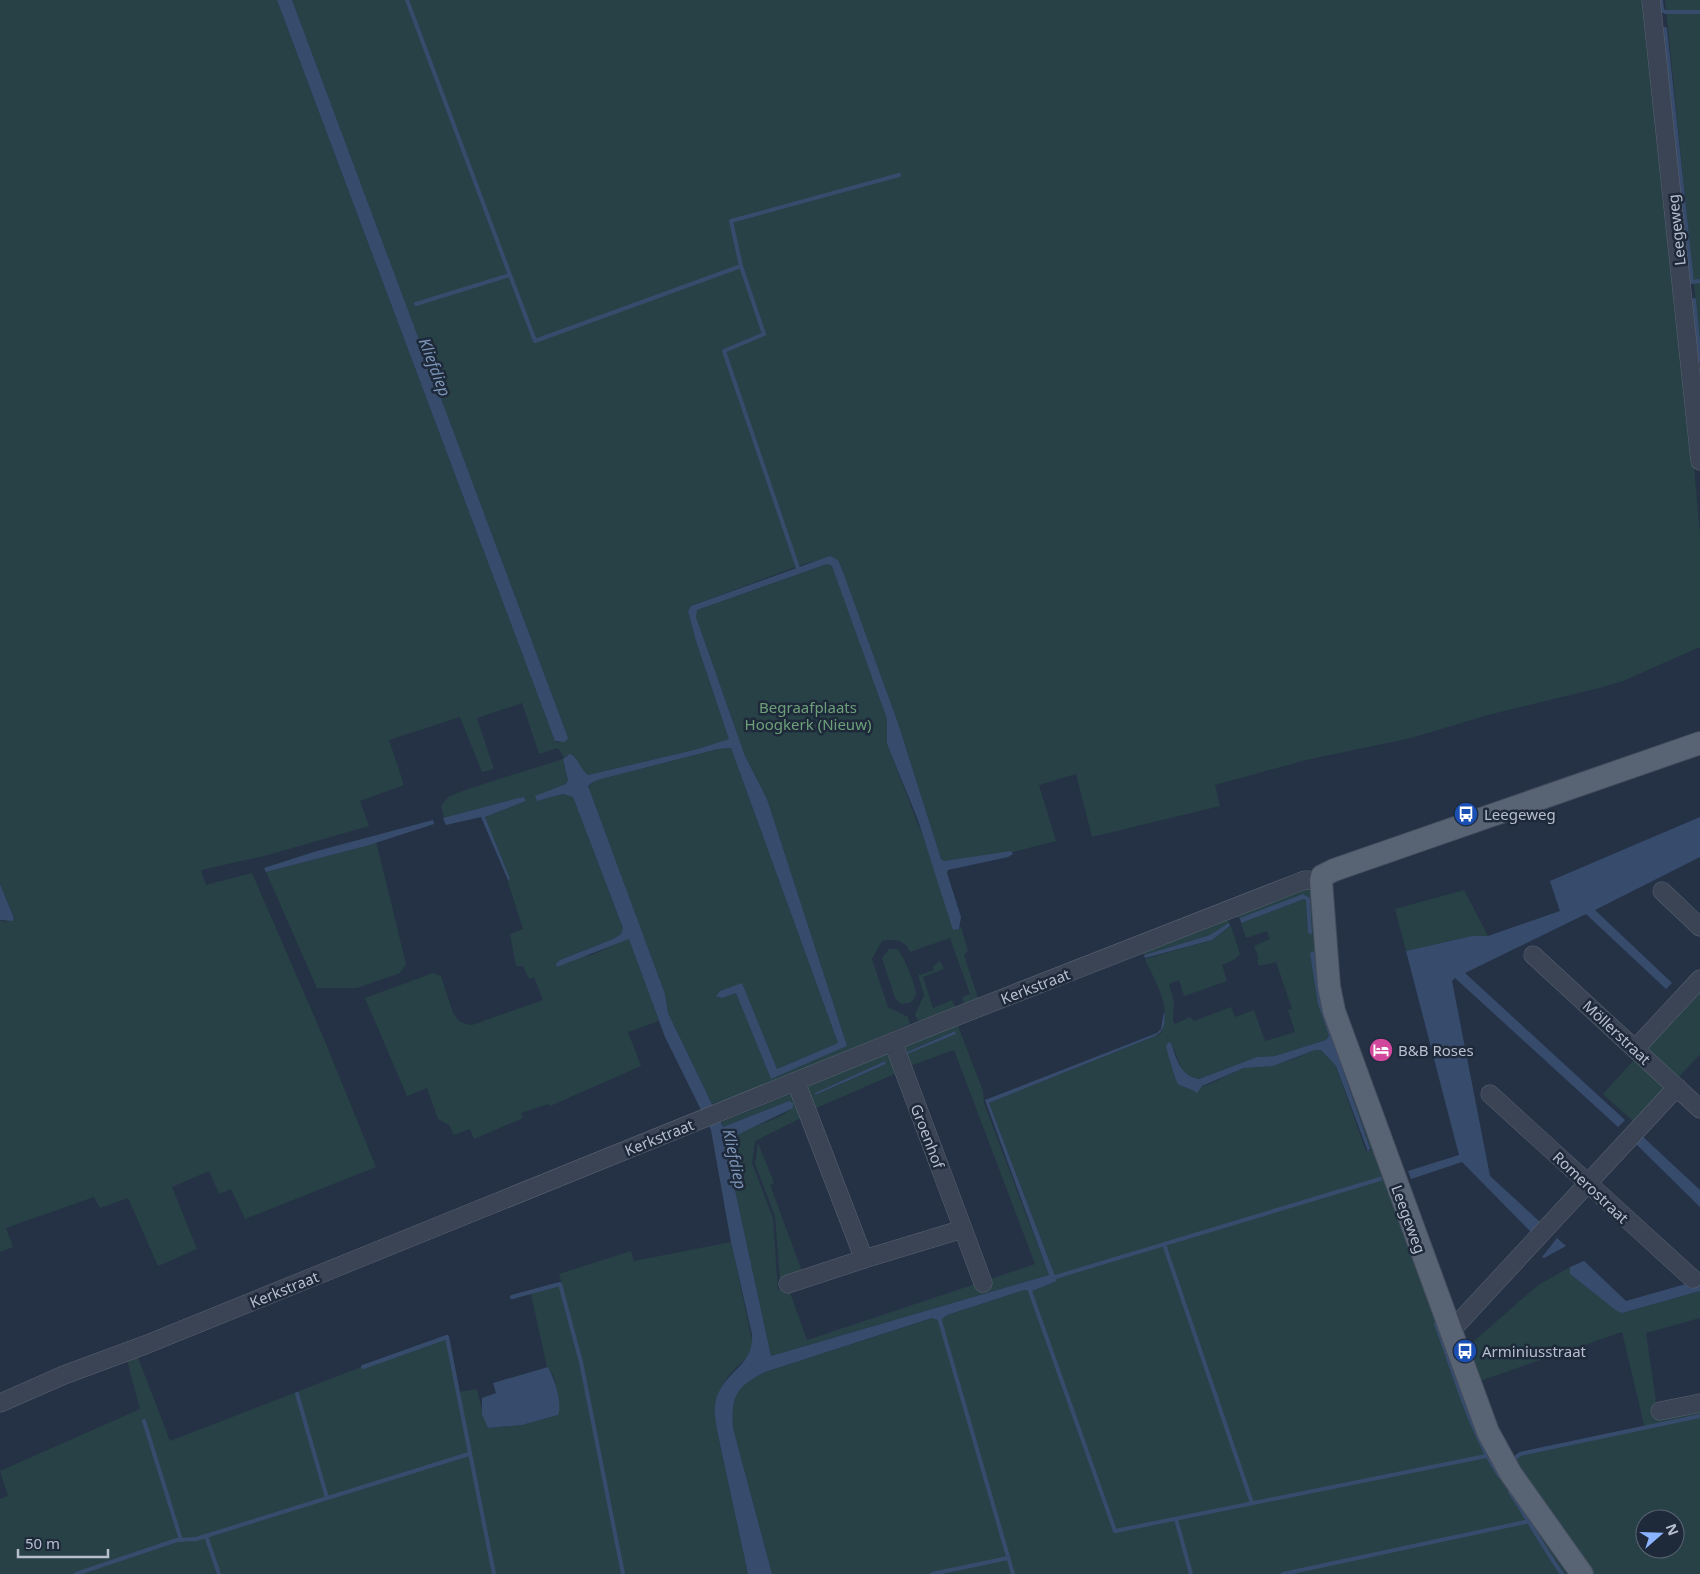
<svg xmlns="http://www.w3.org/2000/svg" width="1700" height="1574" font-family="'Noto Sans',sans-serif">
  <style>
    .green { fill: #274146; fill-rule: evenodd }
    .water { fill: #374c6d }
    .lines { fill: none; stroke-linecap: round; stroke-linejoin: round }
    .stream { stroke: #374c6d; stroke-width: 4 }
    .minor-casing { stroke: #586272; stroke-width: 19 }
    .major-casing { stroke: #434d5e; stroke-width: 24 }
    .minor { stroke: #3a4454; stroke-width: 18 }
    .major { stroke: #586374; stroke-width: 22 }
    .labels { text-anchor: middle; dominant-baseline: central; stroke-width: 5; stroke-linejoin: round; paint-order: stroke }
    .street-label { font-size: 15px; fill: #b7bfce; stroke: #1e293a }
    .park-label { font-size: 15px; fill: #6da07a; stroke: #1e293a }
    .poi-label { font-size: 15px; fill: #b7bfce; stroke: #1e293a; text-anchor: start }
    .water-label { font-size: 16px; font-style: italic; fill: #7c94b7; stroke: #1e293a }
  </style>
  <rect width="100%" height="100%" fill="#253245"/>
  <!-- green -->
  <g class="green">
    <path d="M 0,0 L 277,0 L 555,741 L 558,743 L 567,735 L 292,0 L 1643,0 L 1692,444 L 1700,535 L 1700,647 L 1623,681 L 1603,687 L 1488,715 L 1411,738 L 1306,760 L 1215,785 L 1220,806 L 1092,837 L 1076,774 L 1039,785 L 1056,841 L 1013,852 L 944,861 L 941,859 L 898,723 L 838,560 L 830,557 L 798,566 L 691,606 L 688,611 L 696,641 L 730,739 L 698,749 L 588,775 L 582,771 L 577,760 L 566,756 L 564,758 L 558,748 L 539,754 L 522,703 L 477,718 L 494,769 L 482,772 L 460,717 L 389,740 L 404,785 L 360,801 L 369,826 L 268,855 L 201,870 L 206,885 L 252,873 L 324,1039 L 376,1167 L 245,1219 L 231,1189 L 219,1194 L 209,1171 L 172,1187 L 197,1249 L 158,1266 L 128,1198 L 100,1208 L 94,1197 L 6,1228 L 13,1247 L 0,1252 L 0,920 L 4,922 L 15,919 L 0,884 Z"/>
    <path d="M 1665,0 L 1700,0 L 1700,344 Z"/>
    <path d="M 827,564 L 834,568 L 887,719 L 887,744 L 959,929 L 961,927 L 968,951 L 964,955 L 978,998 L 964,1004 L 962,997 L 970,994 L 950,938 L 910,952 C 905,940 894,938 882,941 L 872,959 L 888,1007 L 908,1017 L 910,1024 L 772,1082 L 712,1104 L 668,1013 L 665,994 L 588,787 L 593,782 L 601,779 L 718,749 L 731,748 L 838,1043 L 777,1069 L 742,984 L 722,998 L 736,992 L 771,1079 L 847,1046 L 767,799 L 745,756 L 695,614 L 697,610 Z"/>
    <path d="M 563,759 L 568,780 L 566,784 L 537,801 L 563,794 L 573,797 L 623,928 L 621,934 L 613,939 L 560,960 L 592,955 L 629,938 L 659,1021 L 628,1032 L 641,1066 L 550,1106 L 548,1104 L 521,1113 L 523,1118 L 474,1139 L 470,1129 L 454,1135 L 449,1125 L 438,1119 L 427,1088 L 407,1096 L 365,998 L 433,973 L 441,976 L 453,1013 L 459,1021 L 466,1024 L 472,1025 L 543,1000 L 534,977 L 529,979 L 523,966 L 516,966 L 510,934 L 523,929 L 507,879 L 509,880 L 485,817 L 526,801 L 524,797 L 518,798 L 444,818 L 441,806 L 448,797 L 468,789 Z"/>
    <path d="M 376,841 L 406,964 L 400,973 L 357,988 L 317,988 L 266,872 L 366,846 Z"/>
    <path d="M 1306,886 L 1312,888 L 1319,927 L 1486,1453 L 1567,1574 L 772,1574 L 733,1428 C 731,1396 736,1387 765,1372 L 933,1318 L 939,1321 L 947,1315 L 1024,1290 L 1032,1291 L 1057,1281 L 989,1103 L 1160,1034 C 1175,1012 1154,980 1145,959 L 1212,940 L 1231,926 L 1240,954 L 1234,960 L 1222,965 L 1227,981 L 1184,996 L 1179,980 L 1169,984 L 1174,1002 L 1173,1020 L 1175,1024 L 1190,1017 L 1194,1021 L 1231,1007 L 1235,1017 L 1254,1010 L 1265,1041 L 1295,1032 L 1288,1010 L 1292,1009 L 1276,962 L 1259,966 L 1257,960 L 1259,959 L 1254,946 L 1270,939 L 1267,931 L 1246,938 L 1241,923 L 1304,899 L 1306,901 L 1308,933 L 1310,898 L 1303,894 L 1239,919 L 1237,914 ZM 1311,951 L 1314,952 L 1321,1007 L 1371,1151 L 1366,1151 L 1336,1066 L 1321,1050 L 1315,1050 C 1302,1055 1288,1062 1275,1065 C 1266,1067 1256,1065 1248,1067 C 1225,1073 1177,1112 1173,1067 C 1172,1055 1167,1055 1170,1042 C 1180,1058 1177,1075 1199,1079 L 1257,1057 L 1275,1056 L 1326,1040 L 1329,1036 L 1323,1019 Z"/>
    <path d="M 1464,890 L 1488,936 L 1472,936 L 1406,951 L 1395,909 Z"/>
    <path d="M 1222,919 L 1227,920 L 1230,923 L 1210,935 L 1144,955 L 1142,951 Z"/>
    <path d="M 889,949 L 897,949 C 903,954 916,986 916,994 C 915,998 913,1001 909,1003 L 901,1004 L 895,998 L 882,958 Z"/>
    <path d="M 940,961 L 944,969 L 923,977 L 933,1008 L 952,1000 L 955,1007 L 919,1021 L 915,1015 L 924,995 L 917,971 L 920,975 L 934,970 L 933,966 Z"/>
    <path d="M 1700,988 L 1700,1054 L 1679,1077 L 1647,1047 Z"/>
    <path d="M 954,1025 L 958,1026 L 983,1091 L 984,1103 L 1049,1275 L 771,1356 L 725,1144 C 740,1126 783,1122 794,1105 L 789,1101 L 723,1127 L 721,1122 L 793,1093 L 805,1116 L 755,1141 L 752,1163 L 773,1218 L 778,1290 L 788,1287 L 807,1340 L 1035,1264 L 954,1050 L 907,1067 L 902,1046 ZM 955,1031 L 956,1034 L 907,1053 L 907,1052 Z"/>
    <path d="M 887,1052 L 899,1072 L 812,1110 L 805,1092 L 808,1084 ZM 885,1061 L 886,1064 L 815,1095 L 815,1093 Z"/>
    <path d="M 1635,1059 L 1666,1088 L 1634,1122 L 1603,1094 Z"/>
    <path d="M 758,1143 L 774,1183 L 770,1185 L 803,1274 L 780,1281 L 775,1216 L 755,1164 Z"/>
    <path d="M 731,1242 L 753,1344 C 751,1355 746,1359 738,1366 C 717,1386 713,1402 717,1430 L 748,1574 L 0,1574 L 0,1499 L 8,1496 L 0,1471 L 140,1409 L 127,1360 L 137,1355 L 170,1441 L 418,1345 L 447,1337 L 457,1392 L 477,1389 C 480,1402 483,1415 488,1428 L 522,1425 L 558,1415 C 557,1401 558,1376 547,1367 L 531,1294 L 562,1284 L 559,1274 L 631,1251 L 634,1261 Z"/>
    <path d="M 1570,1267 L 1570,1274 L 1622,1313 L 1700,1291 L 1700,1318 L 1646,1333 L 1658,1415 L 1700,1406 L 1700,1574 L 1594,1574 L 1511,1458 L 1645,1429 L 1622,1332 L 1477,1382 L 1466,1348 L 1537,1286 ZM 1645,1519 L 1675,1519 L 1675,1549 L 1645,1549 Z"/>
  </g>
  <!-- water -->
  <g class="water">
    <path d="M 277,0 L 292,0 L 567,735 L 568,739 L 564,742 L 555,741 Z"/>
    <path d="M 830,556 L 838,560 L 843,572 L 898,723 L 941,859 L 944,861 L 1011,851 L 1013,854 L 1008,857 L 948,870 L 947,873 L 961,917 L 959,929 L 953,930 L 918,820 L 887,744 L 887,719 L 832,566 L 827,564 L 697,610 L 696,617 L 745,756 L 767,799 L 847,1046 L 771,1079 L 736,993 L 722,998 L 716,996 L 720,991 L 742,983 L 777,1069 L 838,1043 L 731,748 L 718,749 L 601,779 L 593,782 L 588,786 L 665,994 L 668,1013 L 723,1127 L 789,1101 L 793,1103 L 793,1108 L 737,1135 L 725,1144 L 771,1356 L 1049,1275 L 985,1100 L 1157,1033 L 1161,1029 L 1164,1011 C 1166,1021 1165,1031 1155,1036 L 989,1103 L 1057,1281 L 1032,1291 L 1024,1290 L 947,1315 L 940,1321 L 932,1318 L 765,1372 C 736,1387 731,1396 733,1428 L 772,1574 L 748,1574 L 717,1430 C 716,1422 714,1413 715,1406 C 719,1371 755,1369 752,1334 L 731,1242 L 711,1130 L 665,1037 L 629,939 L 557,967 L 556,964 L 560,960 L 613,939 L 621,934 L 623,928 L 573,797 L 563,794 L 537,801 L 535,796 L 566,784 L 568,780 L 563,759 L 570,754 C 578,757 580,769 588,775 L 698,749 L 729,739 L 696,641 L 688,611 L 691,606 Z"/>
    <path d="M 518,798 L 524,797 L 526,801 L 485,817 L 510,879 L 508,880 L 481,817 L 446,825 L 443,818 Z"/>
    <path d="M 1700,817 L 1700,857 L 1595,910 L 1672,983 L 1666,989 L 1586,914 L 1465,973 L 1625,1120 L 1618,1127 L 1455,978 L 1452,981 L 1490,1176 L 1540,1222 L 1531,1232 L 1462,1162 L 1411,1179 L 1408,1171 L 1459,1155 L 1406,951 L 1472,936 L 1488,936 L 1560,911 L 1550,881 Z"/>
    <path d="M 433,820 L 434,824 L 366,846 L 266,872 L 264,868 L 317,851 Z"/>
    <path d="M 0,884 L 14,918 L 13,921 L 0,920 Z"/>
    <path d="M 1303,894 L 1310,898 L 1312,934 L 1308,933 L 1306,901 L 1304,899 L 1241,923 L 1240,918 Z"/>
    <path d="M 1229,923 L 1230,926 L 1212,940 L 1145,958 L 1144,955 L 1210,935 Z"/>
    <path d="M 1314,951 L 1321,1007 L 1370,1148 L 1368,1152 L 1336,1066 L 1321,1050 L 1315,1050 L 1273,1066 L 1244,1068 L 1202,1086 L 1197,1093 C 1191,1088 1184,1088 1178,1084 C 1176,1082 1167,1051 1166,1046 L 1169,1042 L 1171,1043 C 1177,1060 1180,1076 1199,1079 L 1257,1057 L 1275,1056 L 1326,1040 L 1329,1036 L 1318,1004 L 1310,953 Z"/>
    <path d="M 955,1031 L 956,1034 L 907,1054 L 907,1052 Z"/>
    <path d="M 885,1061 L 886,1064 L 815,1095 L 815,1093 Z"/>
    <path d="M 1642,1136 L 1700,1190 L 1700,1207 L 1635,1143 Z"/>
    <path d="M 1557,1238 L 1566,1246 L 1544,1258 L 1542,1257 Z"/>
    <path d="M 1584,1261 L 1626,1301 L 1700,1280 L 1700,1291 L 1622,1313 L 1617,1311 L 1570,1274 L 1570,1267 Z"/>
    <path d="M 548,1367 C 554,1378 563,1403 558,1415 L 522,1425 L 488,1428 L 482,1414 L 482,1398 L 496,1393 L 493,1383 Z"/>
  </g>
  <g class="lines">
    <!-- stream -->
    <g class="stream">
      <path d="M 407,0 L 510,275"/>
      <path d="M 1661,0 L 1662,10 L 1665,12 L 1700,12"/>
      <path d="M 1665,29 L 1692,282 L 1700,281"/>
      <path d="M 1694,300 L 1700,361"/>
      <path d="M 416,304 L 510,275 L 535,341 L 741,266"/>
      <path d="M 799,571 L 724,351 L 764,334 L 741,266 L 731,221 L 899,175"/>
      <path d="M 1164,1244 L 1252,1503"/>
      <path d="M 1052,1278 L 1380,1179"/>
      <path d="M 1029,1288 L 1115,1531 L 1486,1456"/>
      <path d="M 512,1297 L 560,1284 L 581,1362 L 623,1574"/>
      <path d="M 940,1321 L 1013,1574"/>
      <path d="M 1436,1324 C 1455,1375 1470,1432 1500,1477"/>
      <path d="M 363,1367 L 447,1337 L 494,1574"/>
      <path d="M 297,1394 L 327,1498"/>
      <path d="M 144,1421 L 181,1540"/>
      <path d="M 1515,1462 L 1514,1459 L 1520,1454 L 1700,1416"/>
      <path d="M 1510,1492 C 1528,1519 1543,1547 1562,1574"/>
      <path d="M 1176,1519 L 1191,1574"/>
      <path d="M 206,1536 L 219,1574"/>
      <path d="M 76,1574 L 177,1540 L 196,1539 L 469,1454"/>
      <path d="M 932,1574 L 1008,1558"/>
      <path d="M 1283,1574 L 1530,1521"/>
    </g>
    <!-- minor casing -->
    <g class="minor-casing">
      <g id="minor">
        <path d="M 1651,0 L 1700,461"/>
        <path d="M 1662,891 L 1700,927"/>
        <path d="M 1533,955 L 1700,1109"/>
        <path d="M 1635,1049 L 1700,979"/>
        <path d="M 1490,1094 L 1693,1279"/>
        <path d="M 963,1229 L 983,1283"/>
        <path d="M 864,1259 L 963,1229 L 893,1042"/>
        <path d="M 788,1284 L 864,1259 L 796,1082"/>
        <path d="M 1450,1332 L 1677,1087"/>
        <path d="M 0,1403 L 64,1375 L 145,1345 L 937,1024 L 1297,883 L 1305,880 L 1321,881"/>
        <path d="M 1660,1411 L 1700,1403"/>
      </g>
    </g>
    <!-- major casing -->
    <g class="major-casing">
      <path id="major" d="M 1582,1574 L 1511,1474 L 1488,1432 L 1334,1011 L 1329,986 L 1321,881 L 1322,876 L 1334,870 L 1700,743"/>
    </g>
    <!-- minor -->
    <use href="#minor" class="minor"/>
    <!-- major -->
    <use href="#major" class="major"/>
  </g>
  <!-- icons -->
  <defs>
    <g id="bus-disc" transform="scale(1.25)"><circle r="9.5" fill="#1a4fb4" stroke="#1e293a"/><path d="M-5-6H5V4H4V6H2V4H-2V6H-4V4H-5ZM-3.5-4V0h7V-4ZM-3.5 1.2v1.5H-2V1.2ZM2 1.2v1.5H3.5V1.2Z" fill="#fff"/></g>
    <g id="hotel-disc" transform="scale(1.25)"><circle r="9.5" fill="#d1479c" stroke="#1e293a"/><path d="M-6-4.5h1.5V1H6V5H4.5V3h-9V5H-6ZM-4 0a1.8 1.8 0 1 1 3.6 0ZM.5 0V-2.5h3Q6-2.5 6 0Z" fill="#fff"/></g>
  </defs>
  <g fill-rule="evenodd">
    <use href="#bus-disc" x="1466" y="814"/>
    <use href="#hotel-disc" x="1381" y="1050"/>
    <use href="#bus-disc" x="1465" y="1351"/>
  </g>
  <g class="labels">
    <!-- street labels -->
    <g class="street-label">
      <text transform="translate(1676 230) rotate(-96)">Leegeweg</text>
      <text transform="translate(1035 986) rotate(-21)">Kerkstraat</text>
      <text transform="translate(1617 1032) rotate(43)">Möllerstraat</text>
      <text transform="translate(928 1136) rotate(69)">Groenhof</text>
      <text transform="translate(659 1137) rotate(-22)">Kerkstraat</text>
      <text transform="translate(1591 1187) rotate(43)">Romerostraat</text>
      <text transform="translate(1409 1219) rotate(70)">Leegeweg</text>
      <text transform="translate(284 1289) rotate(-22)">Kerkstraat</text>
    </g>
    <!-- park labels -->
    <g class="park-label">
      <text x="808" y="707">Begraafplaats<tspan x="808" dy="17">Hoogkerk (Nieuw)</tspan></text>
    </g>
    <!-- poi labels -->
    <g class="poi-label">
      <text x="1484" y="814">Leegeweg</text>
      <text x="1398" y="1050">B&amp;B Roses</text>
      <text x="1482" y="1351">Arminiusstraat</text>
    </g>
    <!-- water labels -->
    <g class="water-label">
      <text transform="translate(435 367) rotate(69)">Kliefdiep</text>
      <text transform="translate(735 1159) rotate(78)">Kliefdiep</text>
    </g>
  </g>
  <!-- north arrow -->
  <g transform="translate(1660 1534) rotate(70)"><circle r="24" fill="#1e293a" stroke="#5b6575"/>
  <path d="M0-4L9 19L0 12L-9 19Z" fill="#8bb4ff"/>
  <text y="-8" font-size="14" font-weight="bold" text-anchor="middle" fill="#b7bfce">N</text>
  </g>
  <!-- scale -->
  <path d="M18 1549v8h90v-8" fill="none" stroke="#b7bfce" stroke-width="2.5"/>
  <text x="25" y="1549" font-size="15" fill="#b7bfce" stroke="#1e293a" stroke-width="4" paint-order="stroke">50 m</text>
</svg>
